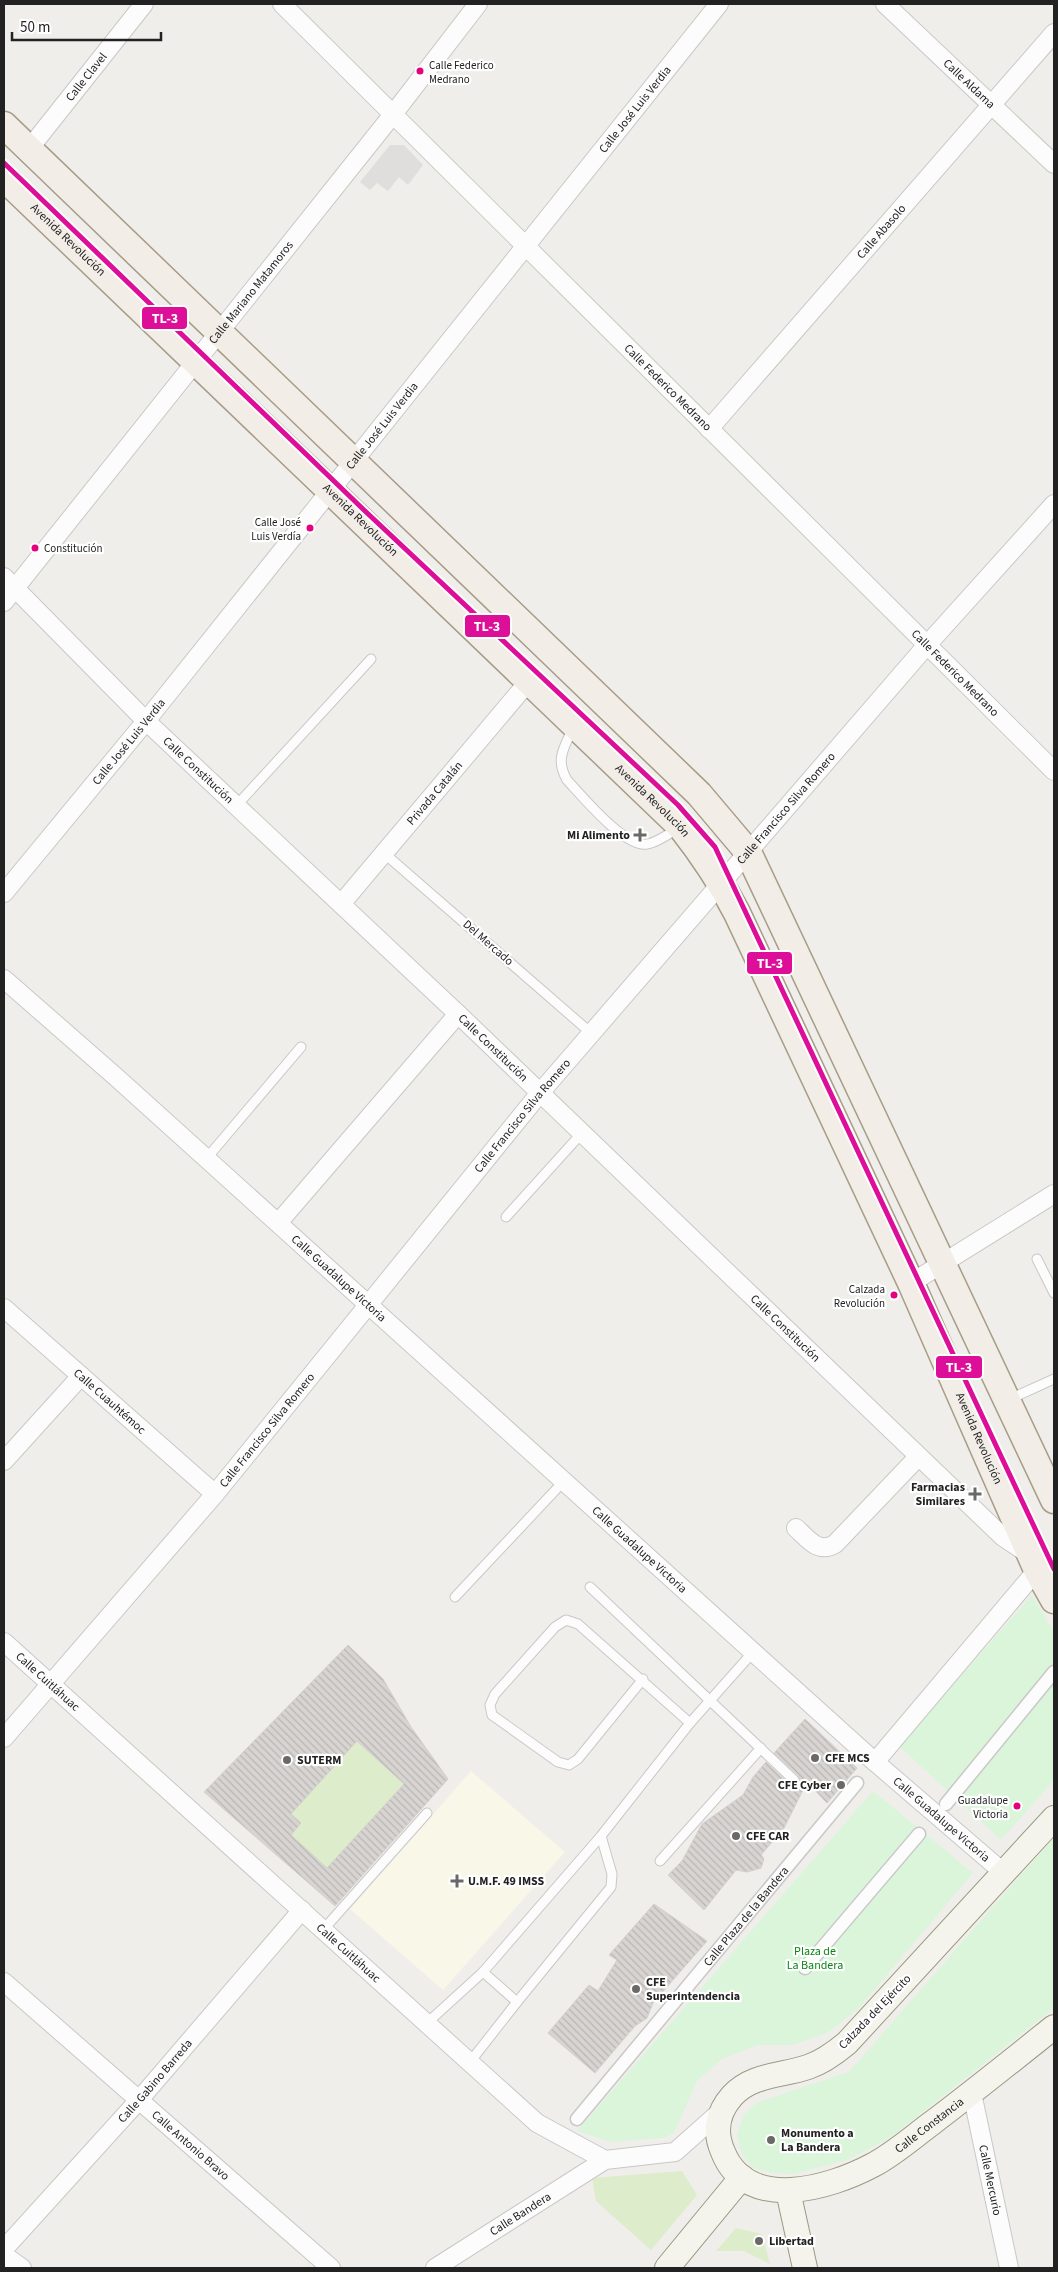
<svg xmlns="http://www.w3.org/2000/svg" width="1058" height="2272" font-family="'Source Sans 3',sans-serif">
  <style>
    .residential { fill: #dfdedc }
    .education { fill: #f8f7e8 }
    .park { fill: #daf5da }
    .garden { fill: #ddeccb }
    .building { fill: url(#building-back-hatch); stroke: #d3d0cc; fill-rule: evenodd }
    .lines { fill: none; stroke-linecap: round; stroke-linejoin: round }
    .service-casing { stroke: #c9c8c7; stroke-width: 11 }
    .pedestrian-casing { stroke: #c9c8c7; stroke-width: 15 }
    .minor-casing { stroke: #c9c8c7; stroke-width: 20 }
    .secondary-casing { stroke: #999a82; stroke-width: 26 }
    .primary-casing { stroke: #a79c86; stroke-width: 29 }
    .service { stroke: #fdfcfc; stroke-width: 9 }
    .pedestrian { stroke: #fdfcfc; stroke-width: 12 }
    .minor { stroke: #fdfcfc; stroke-width: 18 }
    .secondary { stroke: #f4f4ed; stroke-width: 24 }
    .primary { stroke: #f3ede7; stroke-width: 26 }
    .metro-1-casing { stroke: #fff; stroke-width: 9 }
    .metro-1 { stroke: #dd0e98; stroke-width: 5 }
    .bus-dot { fill: #e5007d; stroke: #fff; stroke-width: 2 }
    .poi-dot { fill: #6a6968; stroke: #fff; stroke-width: 2 }
    .labels { text-anchor: middle; dominant-baseline: central; stroke-width: 4.5; stroke-linejoin: round; paint-order: stroke }
    .bus-label { font-size: 11px; fill: #222; stroke: #fff; text-anchor: end }
    .street-label { font-size: 12px; fill: #222; stroke: #fff }
    .poi-label { font-size: 12px; font-weight: bold; fill: #222; stroke: #fff; text-anchor: start }
    .park-label { font-size: 12px; fill: #0c8416; stroke: #fff }
    .line-badge { stroke: #fff; stroke-width: 2 }
    .badge-label { font-size: 14px; text-anchor: middle; font-weight: bold; fill: #fff }
  </style>
  <defs>
    <pattern id="building-back-hatch" width="6" height="6" patternUnits="userSpaceOnUse" patternTransform="scale(1.25)"><rect width="6" height="6" fill="#d7d4d2"/><path d="M-1 5l2 2M0 0l6 6M5-1l2 2" fill="none" stroke="#b8b6b4"/></pattern>
  </defs>
  <rect width="100%" height="100%" fill="#f0eeeb"/>
  <!-- residential -->
  <path class="residential" d="M 390,145 L 404,145 L 423,165 L 408,185 L 399,177 L 388,191 L 377,183 L 370,190 L 360,182 Z"/>
  <!-- education -->
  <path class="education" d="M 471,1771 L 565,1852 L 443,1990 L 350,1909 Z"/>
  <!-- park -->
  <g class="park">
    <path d="M 1032,1595 L 1054,1632 L 1054,1780 L 1001,1840 L 899,1746 Z"/>
    <path d="M 873,1791 L 973,1873 L 858,2009 L 827,2033 L 792,2045 L 758,2045 L 722,2059 L 697,2081 L 674,2133 L 664,2138 L 611,2142 L 577,2131 Z"/>
    <path d="M 1054,1837 L 1054,2008 L 890,2138 L 847,2160 L 793,2174 L 771,2173 L 754,2168 L 742,2155 L 737,2135 L 743,2116 L 756,2103 L 849,2072 Z"/>
  </g>
  <!-- garden -->
  <g class="garden">
    <path d="M 357,1741 L 404,1784 L 327,1868 L 291,1835 L 301,1823 L 291,1814 Z"/>
    <path d="M 682,2171 L 697,2195 L 651,2250 L 596,2201 L 592,2178 Z"/>
    <path d="M 736,2228 L 762,2234 L 770,2264 L 744,2251 L 716,2251 Z"/>
  </g>
  <!-- building -->
  <g class="building">
    <path d="M 348,1645 L 383,1679 L 411,1727 L 448,1779 L 335,1906 L 204,1792 ZM 357,1741 L 404,1784 L 327,1868 L 291,1835 L 301,1823 L 291,1814 Z"/>
    <path d="M 805,1719 L 857,1768 L 827,1803 L 807,1782 L 784,1828 L 761,1855 L 764,1859 L 761,1868 L 747,1872 L 736,1870 L 704,1910 L 668,1875 L 682,1861 L 702,1824 L 743,1795 L 753,1777 L 766,1762 L 790,1785 L 795,1786 L 799,1784 L 799,1776 L 774,1753 Z"/>
    <path d="M 654,1904 L 707,1941 L 653,2003 L 647,2018 L 635,2026 L 595,2073 L 548,2033 L 589,1985 L 598,1991 L 617,1960 L 609,1955 Z"/>
  </g>
  <g class="lines">
    <!-- service casing -->
    <g class="service-casing">
      <g id="service">
        <path d="M 573,728 C 564,748 555,759 567,780 C 582,796 625,848 647,844 C 657,843 669,833 678,829"/>
        <path d="M 236,806 L 371,659"/>
        <path d="M 385,854 L 591,1033"/>
        <path d="M 206,1159 L 301,1047"/>
        <path d="M 506,1217 L 581,1134"/>
        <path d="M 1037,1259 L 1054,1293"/>
        <path d="M 1010,1399 L 1054,1379"/>
        <path d="M 590,1587 L 794,1780"/>
        <path d="M 455,1597 L 564,1481"/>
        <path d="M 643,1679 L 578,1759 L 569,1765 L 558,1762 L 492,1715 L 490,1705 L 495,1694 L 555,1627 L 566,1620 L 578,1624 L 690,1723"/>
        <path d="M 660,1861 L 761,1748"/>
        <path d="M 323,1930 L 427,1813"/>
        <path d="M 483,1972 L 517,2002 L 611,1887 L 612,1874 L 601,1836"/>
        <path d="M 427,2023 L 483,1972 L 601,1836 L 690,1723 L 754,1651"/>
        <path d="M 470,2062 L 517,2002"/>
      </g>
    </g>
    <!-- pedestrian casing -->
    <g class="pedestrian-casing">
      <g id="pedestrian">
        <path d="M 946,1804 L 1054,1672"/>
        <path d="M 805,1968 L 919,1834"/>
        <path id="s1" d="M 577,2119 L 857,1783"/>
      </g>
    </g>
    <!-- minor casing -->
    <g class="minor-casing">
      <g id="minor">
        <path id="s2" d="M 282,4 L 1054,771"/>
        <path id="s3" d="M 885,4 L 1054,164"/>
        <path id="s4" d="M 29,149 L 144,4"/>
        <path id="s5" d="M 709,429 L 1054,33"/>
        <path id="s6" d="M 4,577 L 146,721 L 458,1014 L 1003,1537 L 1030,1555"/>
        <path id="s7" d="M 4,602 L 394,113 L 478,4"/>
        <path id="s8" d="M 4,893 L 146,721 L 719,4"/>
        <path id="s9" d="M 341,904 L 529,681"/>
        <path id="s10" d="M 4,979 L 116,1077 L 875,1762 L 1004,1873"/>
        <path d="M 278,1223 L 458,1014"/>
        <path d="M 911,1283 L 1054,1194"/>
        <path id="s11" d="M 4,1308 L 215,1494"/>
        <path d="M 4,1461 L 81,1376"/>
        <path d="M 796,1528 C 808,1539 818,1554 835,1544 L 918,1457"/>
        <path id="s12" d="M 4,1642 L 537,2123 L 605,2160 L 675,2152 L 720,2112"/>
        <path id="s13" d="M 4,1738 L 215,1494 L 539,1094 L 927,645 L 1054,504"/>
        <path d="M 875,1762 L 1037,1570"/>
        <path id="s14" d="M 4,1982 L 331,2268"/>
        <path id="s15" d="M 972,2093 L 1009,2268"/>
        <path id="s16" d="M 4,2249 L 139,2100 L 302,1910"/>
        <path d="M 4,2255 L 22,2268"/>
        <path id="s17" d="M 435,2268 L 605,2160"/>
      </g>
    </g>
    <!-- secondary casing -->
    <g class="secondary-casing">
      <g id="secondary">
        <path id="s18" d="M 1054,1818 L 847,2043 C 835,2053 823,2062 808,2067 C 782,2076 752,2074 732,2096 C 717,2113 714,2132 723,2152 C 747,2213 830,2188 873,2165 C 894,2154 913,2137 932,2123 C 973,2092 1014,2059 1054,2027"/>
        <path d="M 788,2191 L 805,2268"/>
        <path d="M 667,2268 L 742,2177"/>
      </g>
    </g>
    <!-- primary casing -->
    <g class="primary-casing">
      <g id="primary">
        <path d="M 4,125 L 699,794 L 748,852 L 1054,1500"/>
        <path id="s19" d="M 4,178 L 681,827 C 703,855 721,882 737,913 L 911,1283 L 1037,1570 L 1054,1600"/>
      </g>
    </g>
    <!-- service -->
    <use href="#service" class="service"/>
    <!-- pedestrian -->
    <use href="#pedestrian" class="pedestrian"/>
    <!-- minor -->
    <use href="#minor" class="minor"/>
    <!-- secondary -->
    <use href="#secondary" class="secondary"/>
    <!-- primary -->
    <use href="#primary" class="primary"/>
    <!-- metro-1 casing -->
    <g class="metro-1-casing">
      <path id="metro-1" d="M 4,163 L 365,511 L 678,805 L 715,847 L 1054,1569"/>
    </g>
    <!-- metro-1 -->
    <use href="#metro-1" class="metro-1"/>
  </g>
  <!-- markers -->
  <g class="bus-dot">
    <circle cx="420" cy="71" r="4.5"/>
    <circle cx="310" cy="528" r="4.5"/>
    <circle cx="35" cy="548" r="4.5"/>
    <circle cx="894" cy="1295" r="4.5"/>
    <circle cx="1017" cy="1806" r="4.5"/>
  </g>
  <g class="poi-dot">
    <path d="M637.5 827.5h5v5h5v5h-5v5h-5v-5h-5v-5h5z"/>
    <path d="M972.5 1486.5h5v5h5v5h-5v5h-5v-5h-5v-5h5z"/>
    <circle cx="815" cy="1758" r="5"/>
    <circle cx="287" cy="1760" r="5"/>
    <circle cx="841" cy="1785" r="5"/>
    <circle cx="736" cy="1836" r="5"/>
    <path d="M454.5 1873.5h5v5h5v5h-5v5h-5v-5h-5v-5h5z"/>
    <circle cx="636" cy="1989" r="5"/>
    <circle cx="771" cy="2140" r="5"/>
    <circle cx="759" cy="2241" r="5"/>
  </g>
  <g class="labels">
    <!-- bus labels -->
    <g class="bus-label">
      <text x="429" y="65" text-anchor="start">Calle Federico<tspan x="429" dy="14">Medrano</tspan></text>
      <text x="301" y="522">Calle José<tspan x="301" dy="14">Luis Verdía</tspan></text>
      <text x="44" y="548" text-anchor="start">Constitución</text>
      <text x="885" y="1289">Calzada<tspan x="885" dy="14">Revolución</tspan></text>
      <text x="1008" y="1800">Guadalupe<tspan x="1008" dy="14">Victoria</tspan></text>
    </g>
    <!-- street labels -->
    <g class="street-label">
      <text stroke="none"><textPath href="#s4" startOffset="92">Calle Clavel</textPath></text>
      <text stroke="none"><textPath href="#s3" startOffset="116">Calle Aldama</textPath></text>
      <text stroke="none"><textPath href="#s8" startOffset="1006">Calle José Luis Verdia</textPath></text>
      <text stroke="none"><textPath href="#s5" startOffset="262">Calle Abasolo</textPath></text>
      <text stroke="none"><textPath href="#s19" startOffset="89">Avenida Revolución</textPath></text>
      <text stroke="none"><textPath href="#s7" startOffset="396">Calle Mariano Matamoros</textPath></text>
      <text stroke="none"><textPath href="#s2" startOffset="544">Calle Federico Medrano</textPath></text>
      <text stroke="none"><textPath href="#s8" startOffset="601">Calle José Luis Verdia</textPath></text>
      <text stroke="none"><textPath href="#s19" startOffset="494">Avenida Revolución</textPath></text>
      <text stroke="none"><textPath href="#s2" startOffset="949">Calle Federico Medrano</textPath></text>
      <text stroke="none"><textPath href="#s8" startOffset="196">Calle José Luis Verdia</textPath></text>
      <text stroke="none"><textPath href="#s6" startOffset="274">Calle Constitución</textPath></text>
      <text stroke="none"><textPath href="#s9" startOffset="145">Privada Catalán</textPath></text>
      <text stroke="none"><textPath href="#s19" startOffset="899">Avenida Revolución</textPath></text>
      <text stroke="none"><textPath href="#s13" startOffset="1215">Calle Francisco Silva Romero</textPath></text>
      <text transform="translate(488 943) rotate(41)">Del Mercado</text>
      <text stroke="none"><textPath href="#s6" startOffset="679">Calle Constitución</textPath></text>
      <text stroke="none"><textPath href="#s13" startOffset="810">Calle Francisco Silva Romero</textPath></text>
      <text stroke="none"><textPath href="#s10" startOffset="449">Calle Guadalupe Victoria</textPath></text>
      <text stroke="none"><textPath href="#s6" startOffset="1084">Calle Constitución</textPath></text>
      <text stroke="none"><textPath href="#s11" startOffset="141">Calle Cuauhtémoc</textPath></text>
      <text stroke="none"><textPath href="#s13" startOffset="405">Calle Francisco Silva Romero</textPath></text>
      <text stroke="none"><textPath href="#s19" startOffset="1619">Avenida Revolución</textPath></text>
      <text stroke="none"><textPath href="#s10" startOffset="854">Calle Guadalupe Victoria</textPath></text>
      <text stroke="none"><textPath href="#s12" startOffset="59">Calle Cuitláhuac</textPath></text>
      <text stroke="none"><textPath href="#s10" startOffset="1259">Calle Guadalupe Victoria</textPath></text>
      <text stroke="none"><textPath href="#s1" startOffset="264">Calle Plaza de la Bandera</textPath></text>
      <text stroke="none"><textPath href="#s12" startOffset="464">Calle Cuitláhuac</textPath></text>
      <text transform="translate(875 2012) rotate(-46)">Calzada del Ejército</text>
      <text stroke="none"><textPath href="#s16" startOffset="226">Calle Gabino Barreda</textPath></text>
      <text stroke="none"><textPath href="#s18" startOffset="734">Calle Constancia</textPath></text>
      <text stroke="none"><textPath href="#s14" startOffset="248">Calle Antonio Bravo</textPath></text>
      <text stroke="none"><textPath href="#s15" startOffset="89">Calle Mercurio</textPath></text>
      <text stroke="none"><textPath href="#s17" startOffset="101">Calle Bandera</textPath></text>
    </g>
    <!-- poi labels -->
    <g class="poi-label">
      <text x="630" y="835" text-anchor="end">Mi Alimento</text>
      <text x="965" y="1487" text-anchor="end">Farmacias<tspan x="965" dy="14">Similares</tspan></text>
      <text x="825" y="1758">CFE MCS</text>
      <text x="297" y="1760">SUTERM</text>
      <text x="831" y="1785" text-anchor="end">CFE Cyber</text>
      <text x="746" y="1836">CFE CAR</text>
      <text x="468" y="1881">U.M.F. 49 IMSS</text>
      <text x="646" y="1982">CFE<tspan x="646" dy="14">Superintendencia</tspan></text>
      <text x="781" y="2133">Monumento a<tspan x="781" dy="14">La Bandera</tspan></text>
      <text x="769" y="2241">Libertad</text>
    </g>
    <!-- park labels -->
    <g class="park-label">
      <text x="815" y="1951">Plaza de<tspan x="815" dy="14">La Bandera</tspan></text>
    </g>
  </g>
  <g class="line-badge">
    <rect x="141" y="306" width="47" height="24" rx="5" fill="#dd0e98"/>
    <rect x="464" y="614" width="47" height="24" rx="5" fill="#dd0e98"/>
    <rect x="746" y="951" width="47" height="24" rx="5" fill="#dd0e98"/>
    <rect x="935" y="1355" width="48" height="24" rx="5" fill="#dd0e98"/>
  </g>
  <g class="badge-label">
    <text x="165" y="323">TL-3</text>
    <text x="487" y="631">TL-3</text>
    <text x="770" y="968">TL-3</text>
    <text x="959" y="1372">TL-3</text>
  </g>
  <!-- border -->
  <rect width="1058" height="2272" fill="none" stroke="#222222" stroke-width="10"/>
  <!-- scale -->
  <path d="M12 32v8h149v-8" fill="none" stroke="#222222" stroke-width="2.5"/>
  <text x="20" y="32" font-size="15" fill="#222222" stroke="#ffffff" stroke-width="4" paint-order="stroke">50 m</text>
</svg>
